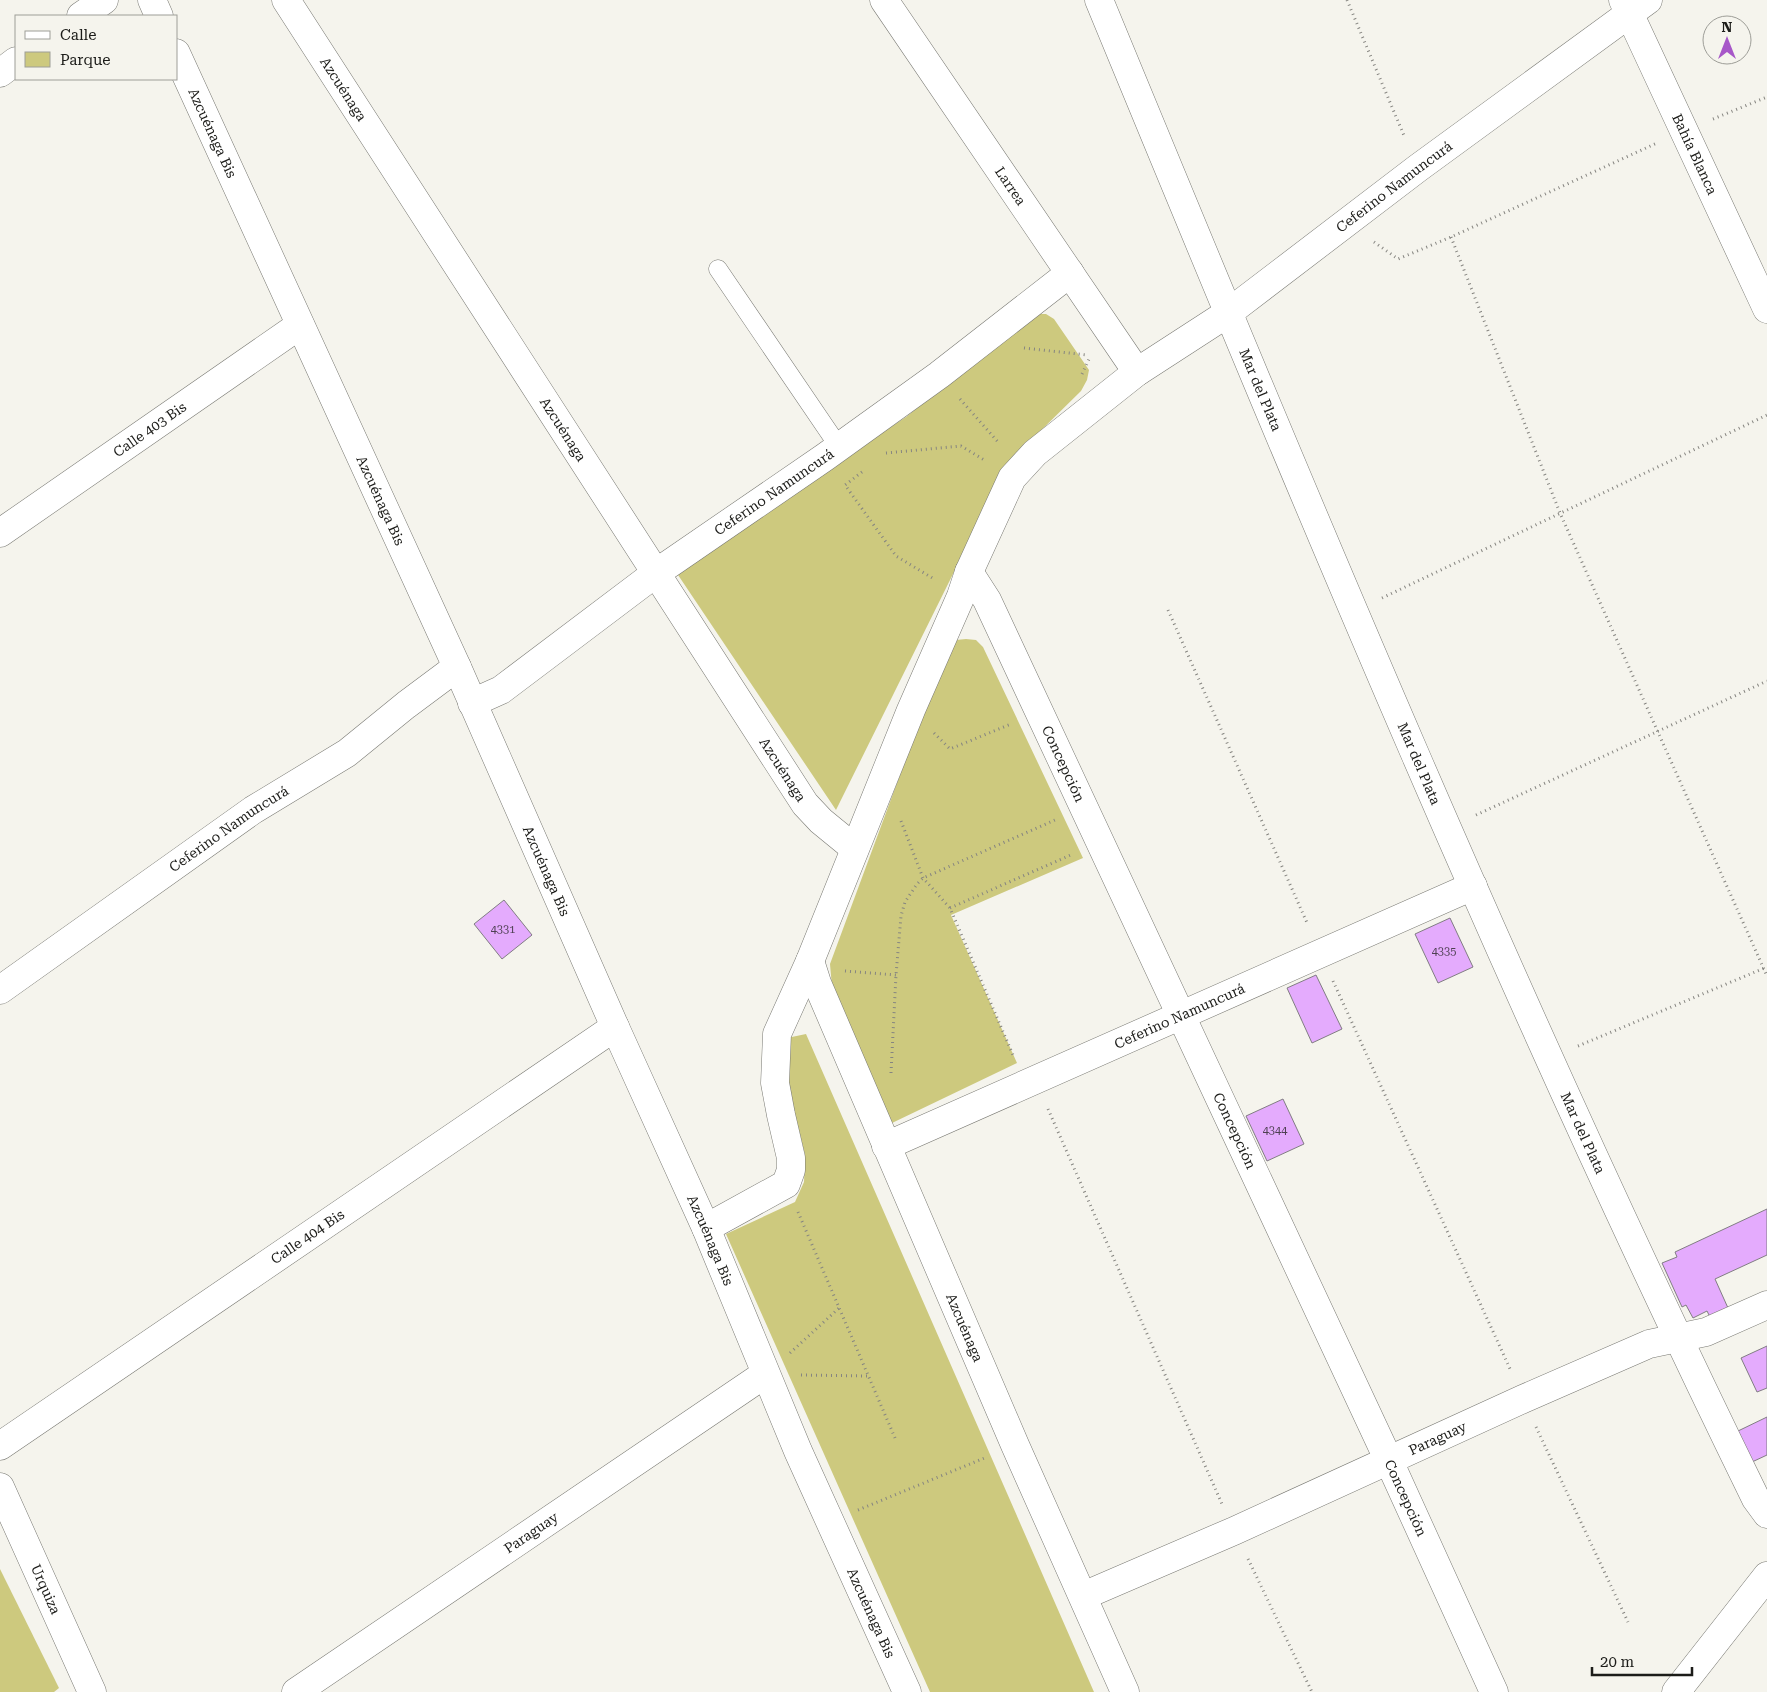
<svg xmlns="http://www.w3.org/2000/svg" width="1767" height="1692" font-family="'Roboto Serif',serif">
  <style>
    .green { fill: #cdc97e }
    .building { fill: #e4abfd; stroke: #817d83 }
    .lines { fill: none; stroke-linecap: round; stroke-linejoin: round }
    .lane-casing { stroke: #797973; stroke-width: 19 }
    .street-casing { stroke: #797973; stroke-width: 29 }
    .secondary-casing { stroke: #797973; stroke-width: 29 }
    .path { stroke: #868580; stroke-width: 3; stroke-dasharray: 1 4; stroke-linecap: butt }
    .lane { stroke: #fff; stroke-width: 18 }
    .street { stroke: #fff; stroke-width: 28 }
    .secondary { stroke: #fff; stroke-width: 28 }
    .labels { text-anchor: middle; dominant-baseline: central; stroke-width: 4; stroke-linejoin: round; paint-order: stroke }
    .number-label { font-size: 11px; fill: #4e4052 }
    .street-label { font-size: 14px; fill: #1c1c19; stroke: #f5f4ed }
  </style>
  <rect width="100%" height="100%" fill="#f5f4ed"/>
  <!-- green -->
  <g class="green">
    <path d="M 1032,314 L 1046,314 L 1054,319 L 1089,370 L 1087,380 L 1081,391 L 1008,463 L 836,810 L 674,569 L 906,417 Z"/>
    <path d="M 966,639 L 976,640 L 983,647 L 1083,858 L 951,915 L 1017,1063 L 892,1123 L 832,987 L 830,964 L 947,648 L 956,640 Z"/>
    <path d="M 806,1034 L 1094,1692 L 930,1692 L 726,1234 L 795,1202 L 804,1182 L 805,1155 L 799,1131 L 788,1100 L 787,1038 Z"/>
    <path d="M 0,1569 L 59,1688 L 54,1692 L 0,1692 Z"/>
  </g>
  <!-- building -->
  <g class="building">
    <path d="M 504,900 L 532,935 L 502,959 L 474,924 Z"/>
    <path d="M 1450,918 L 1473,967 L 1438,983 L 1415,934 Z"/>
    <path d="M 1316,975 L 1342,1029 L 1312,1043 L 1287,988 Z"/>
    <path d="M 1283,1099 L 1304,1144 L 1267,1161 L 1246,1116 Z"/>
    <path d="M 1767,1209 L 1767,1255 L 1715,1279 L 1728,1308 L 1710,1317 L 1707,1311 L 1693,1318 L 1686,1305 L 1682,1307 L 1662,1263 L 1677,1257 L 1675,1252 Z"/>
    <path d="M 1767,1346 L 1767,1388 L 1757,1392 L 1741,1358 Z"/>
    <path d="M 1767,1417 L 1767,1455 L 1752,1462 L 1738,1431 Z"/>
  </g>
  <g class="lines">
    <!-- lane casing -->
    <g class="lane-casing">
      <path id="lane" d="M 718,269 L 839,447"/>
    </g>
    <!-- street casing -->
    <g class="street-casing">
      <g id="street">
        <path d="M 152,0 L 159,16"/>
        <path id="s1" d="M 286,0 L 805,804 L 821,821 L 854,848"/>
        <path id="s2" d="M 884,0 L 1137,372"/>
        <path id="s3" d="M 1099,0 C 1307,504 1516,1010 1756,1499 L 1767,1514"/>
        <path id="s4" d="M 1623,0 L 1767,309"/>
        <path d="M 81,16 L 104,0"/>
        <path id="s5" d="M 176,53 L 457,667 L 615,1027 L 706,1228 L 798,1451 L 907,1692"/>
        <path d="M 0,73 L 16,61"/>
        <path id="s6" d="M 0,533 L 300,325"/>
        <path id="s7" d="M 969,572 L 987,600 L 1389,1461 L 1494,1692"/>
        <path id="s8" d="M 472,703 L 501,690 L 656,573 L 825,457 L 939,375 L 1070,273"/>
        <path id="s9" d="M 810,961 L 817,983 L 1015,1445 L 1125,1692"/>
        <path id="s10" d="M 0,990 L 253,810 L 347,753 L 406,705 L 457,667"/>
        <path id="s11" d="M 886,1146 L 1473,886"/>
        <path id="s12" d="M 706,1228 L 786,1184 L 791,1170 L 791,1158 L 781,1115 L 775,1083 L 777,1034 L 810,961 L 911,710 L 961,596 L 969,572 L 1012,478 L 1035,453 L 1137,372 L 1228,313 L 1418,168 L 1648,0"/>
        <path id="s13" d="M 0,1446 L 615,1027"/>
        <path id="s14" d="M 0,1487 L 92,1692"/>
        <path id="s15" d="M 1083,1596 L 1234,1531 L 1523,1399 L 1649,1344 L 1706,1332 L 1767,1305"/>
        <path id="s16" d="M 296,1692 L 765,1374"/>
      </g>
    </g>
    <!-- secondary casing -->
    <g class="secondary-casing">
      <path id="secondary" d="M 1676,1692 L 1767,1576"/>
    </g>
    <!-- path -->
    <g class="path">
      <path d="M 1347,0 L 1405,138"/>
      <path d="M 1713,119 L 1767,97"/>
      <path d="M 1451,237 L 1560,513 L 1767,976"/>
      <path d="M 1374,242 L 1398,259 L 1451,237 L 1657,143"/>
      <path d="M 1024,348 L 1087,355"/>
      <path d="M 1082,374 L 1090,357"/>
      <path d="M 960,399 L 999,443"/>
      <path d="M 886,453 L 961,446 L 986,461"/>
      <path d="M 862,472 L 845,485 L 896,556 L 934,579"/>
      <path d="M 1382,598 L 1767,415"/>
      <path d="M 1168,610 L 1308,925"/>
      <path d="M 934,733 L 950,749 L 1011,724"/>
      <path d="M 1476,815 L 1767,681"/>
      <path d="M 901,821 L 923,878 L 950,908 L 1013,1055"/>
      <path d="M 950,908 L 1073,854"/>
      <path d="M 845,971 L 896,975"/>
      <path d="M 1333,981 L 1511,1371"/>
      <path d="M 1578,1046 L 1767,967"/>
      <path d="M 891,1073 L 896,975 L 901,916 L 905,902 L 917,884 L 923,878 L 1055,820"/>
      <path d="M 1048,1109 L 1222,1504"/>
      <path d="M 798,1212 L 895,1438"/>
      <path d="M 790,1353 L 839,1308"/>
      <path d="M 801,1375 L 868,1376"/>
      <path d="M 1536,1427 L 1628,1622"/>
      <path d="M 858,1510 L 987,1457"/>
      <path d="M 1248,1559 L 1312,1692"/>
    </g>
    <!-- lane -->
    <use href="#lane" class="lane"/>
    <!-- street -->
    <use href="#street" class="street"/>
    <!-- secondary -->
    <use href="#secondary" class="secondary"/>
  </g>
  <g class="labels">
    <!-- number labels -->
    <g class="number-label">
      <text x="503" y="929">4331</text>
      <text x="1444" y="951">4335</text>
      <text x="1275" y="1130">4344</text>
    </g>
    <!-- street labels -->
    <g class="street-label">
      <text stroke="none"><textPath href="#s1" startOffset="106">Azcuénaga</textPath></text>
      <text stroke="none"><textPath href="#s5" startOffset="88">Azcuénaga Bis</textPath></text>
      <text stroke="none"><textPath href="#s4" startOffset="170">Bahía Blanca</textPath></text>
      <text stroke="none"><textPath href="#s2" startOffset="225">Larrea</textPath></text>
      <text stroke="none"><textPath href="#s12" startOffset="1329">Ceferino Namuncurá</textPath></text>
      <text stroke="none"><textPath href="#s3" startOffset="422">Mar del Plata</textPath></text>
      <text stroke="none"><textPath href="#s6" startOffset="182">Calle 403 Bis</textPath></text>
      <text stroke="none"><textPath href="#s1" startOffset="511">Azcuénaga</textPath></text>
      <text stroke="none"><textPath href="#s8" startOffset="369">Ceferino Namuncurá</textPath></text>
      <text stroke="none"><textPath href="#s5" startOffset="492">Azcuénaga Bis</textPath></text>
      <text stroke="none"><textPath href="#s3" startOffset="828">Mar del Plata</textPath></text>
      <text stroke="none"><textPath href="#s7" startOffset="214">Concepción</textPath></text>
      <text stroke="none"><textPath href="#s1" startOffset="916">Azcuénaga</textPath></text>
      <text stroke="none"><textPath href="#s10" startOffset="280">Ceferino Namuncurá</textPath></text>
      <text stroke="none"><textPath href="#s5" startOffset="898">Azcuénaga Bis</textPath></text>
      <text stroke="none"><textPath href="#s11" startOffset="321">Ceferino Namuncurá</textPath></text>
      <text stroke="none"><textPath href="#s7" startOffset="619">Concepción</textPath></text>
      <text stroke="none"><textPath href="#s3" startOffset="1232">Mar del Plata</textPath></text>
      <text stroke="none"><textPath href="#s13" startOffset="372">Calle 404 Bis</textPath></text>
      <text stroke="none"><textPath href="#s5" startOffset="1302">Azcuénaga Bis</textPath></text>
      <text stroke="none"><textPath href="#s9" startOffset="398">Azcuénaga</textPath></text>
      <text stroke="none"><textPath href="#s15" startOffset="388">Paraguay</textPath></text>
      <text stroke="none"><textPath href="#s7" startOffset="1024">Concepción</textPath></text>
      <text stroke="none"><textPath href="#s16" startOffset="284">Paraguay</textPath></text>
      <text stroke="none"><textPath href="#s14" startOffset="112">Urquiza</textPath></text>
      <text stroke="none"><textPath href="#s5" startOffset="1708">Azcuénaga Bis</textPath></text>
    </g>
  </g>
  <!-- legend -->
  <rect x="15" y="15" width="162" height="65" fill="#f5f4ed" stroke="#9e9e98"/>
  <rect x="25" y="31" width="25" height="8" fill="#ffffff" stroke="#9e9e98"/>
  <text x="60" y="40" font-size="15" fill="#1c1c19">Calle</text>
  <rect x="25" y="52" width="25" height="15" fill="#cdc97e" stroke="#9e9e98"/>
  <text x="60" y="65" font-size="15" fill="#1c1c19">Parque</text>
  <!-- north arrow -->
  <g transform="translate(1727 40)"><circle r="24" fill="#f5f4ed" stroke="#9e9e98"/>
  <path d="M0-4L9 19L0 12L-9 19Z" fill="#a757c8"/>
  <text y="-8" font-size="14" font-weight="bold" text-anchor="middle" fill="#1c1c19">N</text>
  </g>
  <!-- scale -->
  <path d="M1592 1667v8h100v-8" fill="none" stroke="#1c1c19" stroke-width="2.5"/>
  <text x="1600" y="1667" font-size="15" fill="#1c1c19" stroke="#f5f4ed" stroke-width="4" paint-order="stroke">20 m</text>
</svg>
